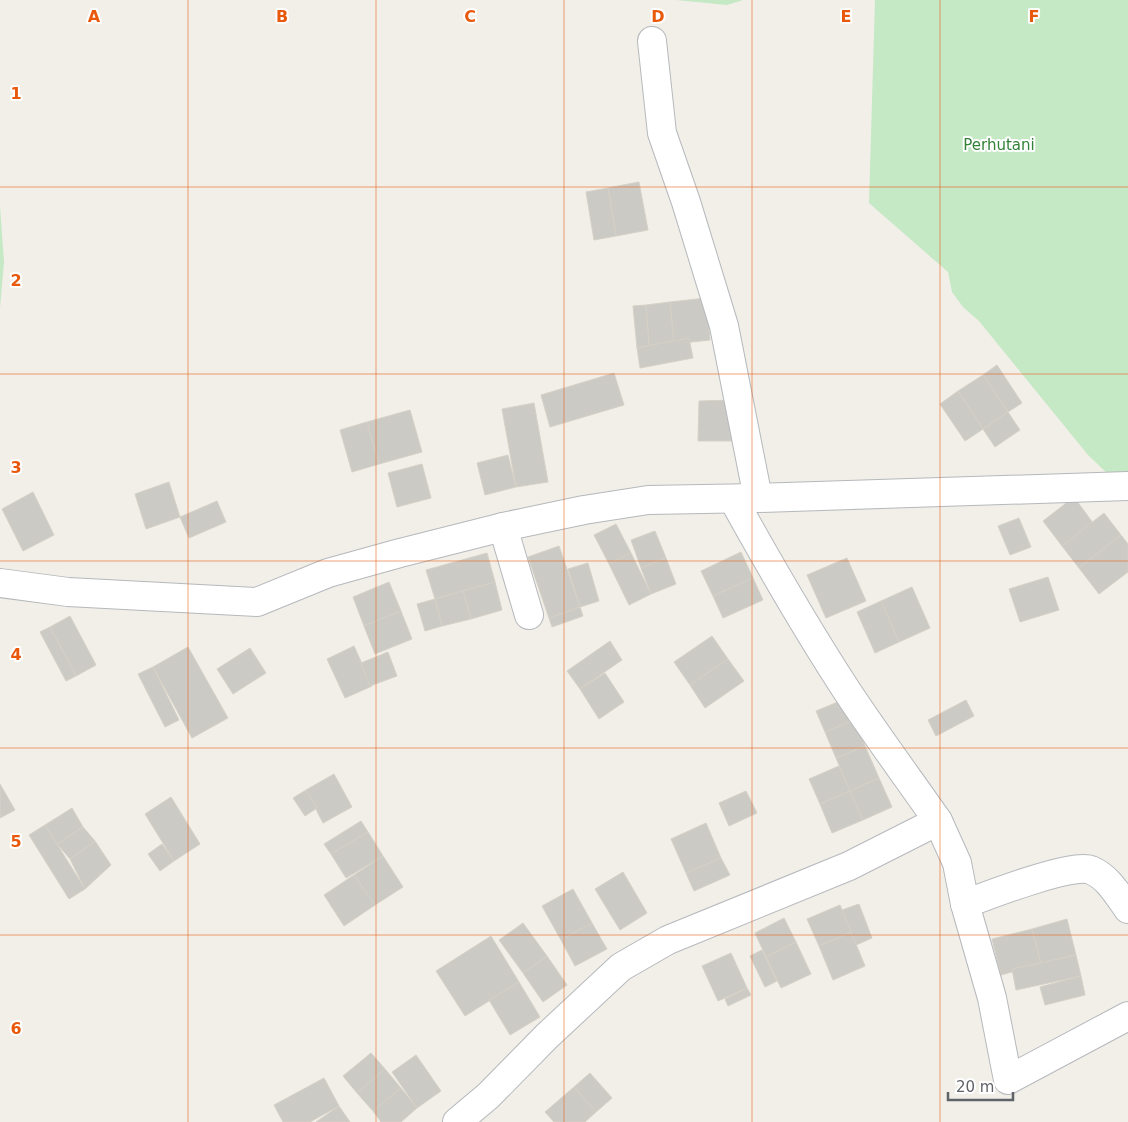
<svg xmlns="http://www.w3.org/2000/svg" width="1128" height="1122" font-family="'DejaVu Sans',sans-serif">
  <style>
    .green { fill: #c5e8c5 }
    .building { fill: #cccac5; stroke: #d6d1c6 }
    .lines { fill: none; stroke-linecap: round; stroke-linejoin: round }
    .minor-casing { stroke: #b5b8bc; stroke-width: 30 }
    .minor { stroke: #fff; stroke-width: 28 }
    .grid { fill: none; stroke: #e8590c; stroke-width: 1; stroke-opacity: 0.55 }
    .labels { text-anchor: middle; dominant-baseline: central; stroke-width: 4; stroke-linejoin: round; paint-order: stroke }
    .park-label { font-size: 15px; fill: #348238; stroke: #fff }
    .grid-label { font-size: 16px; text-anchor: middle; font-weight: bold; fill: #e8590c; stroke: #fff; stroke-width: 4; stroke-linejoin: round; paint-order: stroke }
  </style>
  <rect width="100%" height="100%" fill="#f1efe8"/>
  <!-- green -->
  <g class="green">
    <path d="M 676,0 L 743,0 L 727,5 Z"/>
    <path d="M 875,0 L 1128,0 L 1128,493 L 1088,455 L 979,321 L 963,307 L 952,292 L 948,272 L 869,203 Z"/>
    <path d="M 0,206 L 4,262 L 0,308 Z"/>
  </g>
  <!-- building -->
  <g class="building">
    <path d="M 639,182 L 648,230 L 616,236 L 608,188 Z"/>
    <path d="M 608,188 L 616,236 L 594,240 L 586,192 Z"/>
    <path d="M 706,298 L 710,340 L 674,344 L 670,302 Z"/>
    <path d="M 670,302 L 674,344 L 649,346 L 646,305 Z"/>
    <path d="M 646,305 L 649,346 L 637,348 L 633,306 Z"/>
    <path d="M 689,338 L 693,358 L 640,368 L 637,348 Z"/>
    <path d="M 997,365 L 1022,403 L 1008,412 L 983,375 Z"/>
    <path d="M 614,373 L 624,405 L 550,427 L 541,395 Z"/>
    <path d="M 983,375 L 1008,412 L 983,429 L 958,391 Z"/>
    <path d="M 958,391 L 983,429 L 965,441 L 940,404 Z"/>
    <path d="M 735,400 L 735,441 L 698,441 L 699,401 Z"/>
    <path d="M 534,403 L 548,482 L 516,487 L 502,409 Z"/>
    <path d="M 410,410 L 422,452 L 379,464 L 367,422 Z"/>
    <path d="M 1008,412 L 1020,430 L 995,447 L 983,429 Z"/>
    <path d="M 367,422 L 379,464 L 352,472 L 340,430 Z"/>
    <path d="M 508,455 L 516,487 L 485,495 L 477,463 Z"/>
    <path d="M 422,464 L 431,498 L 397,507 L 388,473 Z"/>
    <path d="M 169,482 L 180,517 L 146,529 L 135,494 Z"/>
    <path d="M 33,492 L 54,535 L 23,551 L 2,509 Z"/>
    <path d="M 1074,497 L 1093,523 L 1062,546 L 1043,521 Z"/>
    <path d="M 217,501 L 226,522 L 189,538 L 180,517 Z"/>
    <path d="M 1104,513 L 1121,535 L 1079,568 L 1062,546 Z"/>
    <path d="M 1019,518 L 1031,547 L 1010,555 L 998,526 Z"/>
    <path d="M 616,524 L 631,553 L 609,564 L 594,535 Z"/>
    <path d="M 655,531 L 666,558 L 641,568 L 631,540 Z"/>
    <path d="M 1121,535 L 1128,544 L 1128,572 L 1099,594 L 1079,568 Z"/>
    <path d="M 559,546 L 580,607 L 549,618 L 528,557 Z"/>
    <path d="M 741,552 L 753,578 L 713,596 L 701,571 Z"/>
    <path d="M 487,553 L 495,582 L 435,599 L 426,570 Z"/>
    <path d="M 631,553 L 651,594 L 629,605 L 609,564 Z"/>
    <path d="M 666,558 L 676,584 L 651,594 L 641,568 Z"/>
    <path d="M 847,558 L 866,601 L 826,618 L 807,575 Z"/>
    <path d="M 588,563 L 599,601 L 580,607 L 568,569 Z"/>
    <path d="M 1048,577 L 1059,610 L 1020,622 L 1009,589 Z"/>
    <path d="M 753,578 L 763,600 L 723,618 L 713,596 Z"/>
    <path d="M 389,582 L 401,611 L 364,626 L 353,597 Z"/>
    <path d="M 495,582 L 502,610 L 471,619 L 463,591 Z"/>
    <path d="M 912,587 L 930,628 L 899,642 L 881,601 Z"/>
    <path d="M 463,591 L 471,619 L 442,626 L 435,599 Z"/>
    <path d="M 435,599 L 442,626 L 425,631 L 417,604 Z"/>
    <path d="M 881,601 L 899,642 L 875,653 L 857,612 Z"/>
    <path d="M 580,607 L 583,616 L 552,627 L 549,618 Z"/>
    <path d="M 401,611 L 412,639 L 375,654 L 364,626 Z"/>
    <path d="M 70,616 L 96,665 L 76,676 L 50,627 Z"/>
    <path d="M 50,627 L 76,676 L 66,681 L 40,632 Z"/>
    <path d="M 712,636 L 728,659 L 690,685 L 674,662 Z"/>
    <path d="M 610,641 L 622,660 L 580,689 L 567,671 Z"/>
    <path d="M 354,646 L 372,686 L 345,698 L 327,659 Z"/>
    <path d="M 188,647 L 228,718 L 192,738 L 153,667 Z"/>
    <path d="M 250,648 L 266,673 L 233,694 L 217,669 Z"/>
    <path d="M 388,652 L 397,676 L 370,686 L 361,663 Z"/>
    <path d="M 728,659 L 744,681 L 705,708 L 690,685 Z"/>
    <path d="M 153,667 L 179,720 L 165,727 L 138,674 Z"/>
    <path d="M 605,673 L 624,702 L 599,719 L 580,689 Z"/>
    <path d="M 845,699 L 854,720 L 825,732 L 816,711 Z"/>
    <path d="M 966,700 L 974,716 L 936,736 L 928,720 Z"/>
    <path d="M 854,720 L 865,746 L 836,758 L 825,732 Z"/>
    <path d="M 865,746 L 879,778 L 850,791 L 836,758 Z"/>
    <path d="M 839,766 L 850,791 L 820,804 L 809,779 Z"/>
    <path d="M 334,774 L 352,807 L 323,823 L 306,790 Z"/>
    <path d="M 879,778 L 892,807 L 863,820 L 850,791 Z"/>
    <path d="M 0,784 L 15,810 L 0,818 Z"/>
    <path d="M 306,790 L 317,808 L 305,816 L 293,798 Z"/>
    <path d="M 746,791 L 757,813 L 729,826 L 719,803 Z"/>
    <path d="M 850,791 L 863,820 L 832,833 L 820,804 Z"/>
    <path d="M 171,797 L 200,844 L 174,861 L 145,814 Z"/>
    <path d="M 72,808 L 83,827 L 57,844 L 45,825 Z"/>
    <path d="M 361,821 L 368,832 L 331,854 L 324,844 Z"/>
    <path d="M 706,823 L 721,858 L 686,873 L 671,839 Z"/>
    <path d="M 45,825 L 85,889 L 69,899 L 29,835 Z"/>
    <path d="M 83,827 L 95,841 L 70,859 L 57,844 Z"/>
    <path d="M 368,832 L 383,856 L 346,878 L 331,854 Z"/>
    <path d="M 95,841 L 111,865 L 85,889 L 70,859 Z"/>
    <path d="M 162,844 L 174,861 L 160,871 L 148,854 Z"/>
    <path d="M 383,856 L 403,887 L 375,905 L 354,875 Z"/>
    <path d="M 721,858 L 730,875 L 694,891 L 686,873 Z"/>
    <path d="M 623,872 L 647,913 L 620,930 L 595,889 Z"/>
    <path d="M 354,875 L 375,905 L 344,926 L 324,895 Z"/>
    <path d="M 573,889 L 592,923 L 561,940 L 542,906 Z"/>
    <path d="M 859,904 L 872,938 L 856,945 L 842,910 Z"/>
    <path d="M 840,905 L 851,932 L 819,946 L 807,919 Z"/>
    <path d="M 784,918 L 796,942 L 766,957 L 755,933 Z"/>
    <path d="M 1067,919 L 1076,955 L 1041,964 L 1032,929 Z"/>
    <path d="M 523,923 L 547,956 L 523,973 L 499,940 Z"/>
    <path d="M 592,923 L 607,949 L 575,966 L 561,940 Z"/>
    <path d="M 1032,929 L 1041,964 L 1001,975 L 992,939 Z"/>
    <path d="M 851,932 L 865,966 L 833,980 L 819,946 Z"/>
    <path d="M 491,936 L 519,982 L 465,1016 L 436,971 Z"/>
    <path d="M 796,942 L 811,974 L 781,988 L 766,957 Z"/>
    <path d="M 762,950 L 777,981 L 765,987 L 750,956 Z"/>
    <path d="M 731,953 L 747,988 L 718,1001 L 702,966 Z"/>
    <path d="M 1076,955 L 1081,976 L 1016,990 L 1012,969 Z"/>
    <path d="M 547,956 L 567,985 L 543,1002 L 523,973 Z"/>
    <path d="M 1081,976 L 1085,995 L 1045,1005 L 1040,987 Z"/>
    <path d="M 519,982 L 540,1017 L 510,1035 L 489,1000 Z"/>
    <path d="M 747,988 L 751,995 L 728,1006 L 725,999 Z"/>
    <path d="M 371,1053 L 385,1069 L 357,1093 L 343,1076 Z"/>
    <path d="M 416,1055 L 441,1091 L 417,1108 L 392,1072 Z"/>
    <path d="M 385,1069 L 401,1088 L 373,1111 L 357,1093 Z"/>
    <path d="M 590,1073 L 612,1098 L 596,1112 L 574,1087 Z"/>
    <path d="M 324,1078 L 339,1106 L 310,1122 L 283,1122 L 274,1105 Z"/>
    <path d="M 574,1087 L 596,1112 L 585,1122 L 554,1122 L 545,1112 Z"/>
    <path d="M 401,1088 L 417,1108 L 401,1122 L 381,1122 L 373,1111 Z"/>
    <path d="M 339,1106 L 350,1122 L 316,1122 Z"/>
  </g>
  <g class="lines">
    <!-- minor casing -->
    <g class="minor-casing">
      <g id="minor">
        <path d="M 652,41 L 662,133 L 686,202 L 724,326 L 758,498"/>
        <path d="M 503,527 L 529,615"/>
        <path d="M 0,583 L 68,592 L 257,602 L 328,573 L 400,553 L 503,527 L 584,510 L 648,500 L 758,498 L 1128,486"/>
        <path d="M 938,821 L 957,863 L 965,904 L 992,998 L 1008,1080 L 1128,1016"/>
        <path d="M 965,904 C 986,896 1074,862 1091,870 C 1108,877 1118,895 1128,909"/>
        <path d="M 457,1122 L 488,1096 L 547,1036 L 621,967 L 668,940 L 849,866 L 938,821 C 908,778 876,735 847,691 C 806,628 769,564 733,499"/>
      </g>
    </g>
    <!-- minor -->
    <use href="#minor" class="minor"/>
  </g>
  <!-- grid -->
  <path class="grid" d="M 188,0 L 188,1122M 376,0 L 376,1122M 564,0 L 564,1122M 752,0 L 752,1122M 940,0 L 940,1122M 0,187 L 1128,187M 0,374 L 1128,374M 0,561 L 1128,561M 0,748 L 1128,748M 0,935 L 1128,935"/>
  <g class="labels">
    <!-- park labels -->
    <g class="park-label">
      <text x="999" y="145">Perhutani</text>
    </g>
  </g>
  <g class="grid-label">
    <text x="94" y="22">A</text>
    <text x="282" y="22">B</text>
    <text x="470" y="22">C</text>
    <text x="658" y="22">D</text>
    <text x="846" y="22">E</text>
    <text x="1034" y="22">F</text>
    <text x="16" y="99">1</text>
    <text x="16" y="286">2</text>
    <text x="16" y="473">3</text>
    <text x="16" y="660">4</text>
    <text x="16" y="847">5</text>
    <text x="16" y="1034">6</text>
  </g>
  <!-- scale -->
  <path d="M948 1092v8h65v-8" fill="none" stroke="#5f6368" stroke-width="2.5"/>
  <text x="956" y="1092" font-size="15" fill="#5f6368" stroke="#ffffff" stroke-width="4" paint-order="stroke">20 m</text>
</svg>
